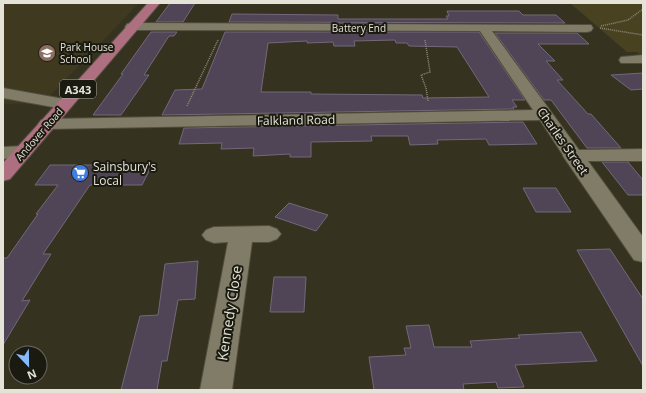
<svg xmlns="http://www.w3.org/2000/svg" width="646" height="393" font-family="'Open Sans',sans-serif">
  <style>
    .built { fill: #3e391f }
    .green { fill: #484221 }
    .building { fill: #504556; stroke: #73687a; fill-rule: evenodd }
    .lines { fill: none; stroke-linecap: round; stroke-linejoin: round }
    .minor-casing { stroke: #514e3d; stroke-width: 2 }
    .major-casing { stroke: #514e3d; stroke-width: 2 }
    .path { stroke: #8d8b7b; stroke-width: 1.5; stroke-dasharray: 1 1; stroke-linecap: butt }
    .minor { fill: #807c67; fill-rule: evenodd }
    .major { fill: #ae6f81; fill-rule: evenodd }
    .labels { text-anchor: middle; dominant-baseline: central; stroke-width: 4; stroke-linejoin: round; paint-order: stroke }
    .far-street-label { font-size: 10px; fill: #e5e3d7; stroke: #1b1a11 }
    .far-poi-label { font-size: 10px; fill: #e5e3d7; stroke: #1b1a11; text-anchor: start }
    .shield { fill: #1b1a11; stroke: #a8a79c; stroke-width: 1 }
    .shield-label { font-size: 11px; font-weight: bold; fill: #e5e3d7 }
    .street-label { font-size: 12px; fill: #e5e3d7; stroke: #1b1a11 }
    .poi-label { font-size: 12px; fill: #e5e3d7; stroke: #1b1a11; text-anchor: start }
    .near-street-label { font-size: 14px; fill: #e5e3d7; stroke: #1b1a11 }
  </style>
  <rect width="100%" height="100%" fill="#35321f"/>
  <!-- built -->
  <path class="built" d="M 3,3 L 139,3 L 43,103 L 3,104 Z"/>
  <!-- green -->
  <path class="green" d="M 570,3 L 643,3 L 643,55 L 636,52 L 627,52 Z"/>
  <!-- building -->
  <g class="building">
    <path d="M 170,3 L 195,3 L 183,22 L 156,22 Z"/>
    <path d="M 447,11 L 519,11 L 523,15 L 556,15 L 565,23 L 229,22 L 232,14 L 338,15 L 338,19 L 448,19 L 446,16 L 449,16 Z"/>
    <path d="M 151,32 L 177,32 L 174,36 L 169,36 L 144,75 L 149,75 L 121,115 L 93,115 L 123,74 L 121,74 Z"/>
    <path d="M 225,32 L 479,32 L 525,100 L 512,100 L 517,107 L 513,107 L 514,109 L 162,115 L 175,90 L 202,89 ZM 395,40 L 396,43 L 407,43 L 409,46 L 457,47 L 489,97 L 423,98 L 422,95 L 311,94 L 311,92 L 261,92 L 268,43 L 307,41 L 307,43 L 333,42 L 334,46 L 355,46 L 354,41 Z"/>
    <path d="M 495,33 L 577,33 L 589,44 L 538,44 L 555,61 L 546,61 L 563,80 L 557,80 L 588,114 L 591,114 L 621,148 L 587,148 L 551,100 L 544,100 Z"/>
    <path d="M 643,73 L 643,89 L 631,90 L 611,75 Z"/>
    <path d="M 523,122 L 537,144 L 489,145 L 486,139 L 437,140 L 438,144 L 410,145 L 408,136 L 371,136 L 372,141 L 311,142 L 311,157 L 290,157 L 290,154 L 253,156 L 254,148 L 221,149 L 222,143 L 179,144 L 184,128 Z"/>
    <path d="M 602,162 L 628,162 L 643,180 L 643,195 L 628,195 Z"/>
    <path d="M 50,165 L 152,165 L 142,185 L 90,185 L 43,254 L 51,254 L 22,301 L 30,300 L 3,345 L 3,258 L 7,258 L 38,214 L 36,214 L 58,185 L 35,185 Z"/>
    <path d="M 523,188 L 556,188 L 571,212 L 536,212 Z"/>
    <path d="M 289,203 L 308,209 L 328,215 L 316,231 L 275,217 Z"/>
    <path d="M 610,249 L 643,299 L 643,366 L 577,250 Z"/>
    <path d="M 198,261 L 195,299 L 178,300 L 167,361 L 162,361 L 157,390 L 121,390 L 140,316 L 158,315 L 165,264 Z"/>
    <path d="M 274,277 L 306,277 L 304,312 L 270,312 Z"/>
    <path d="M 429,325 L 434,347 L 472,347 L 470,341 L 520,338 L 518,335 L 581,332 L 597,361 L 515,365 L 524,387 L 498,388 L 496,382 L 463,384 L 464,390 L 374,390 L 369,357 L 406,355 L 404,348 L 411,348 L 406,326 Z"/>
  </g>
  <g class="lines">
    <!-- minor casing -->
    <g class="minor-casing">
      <g id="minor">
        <path d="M 131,23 L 591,25 L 593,28 L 591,31 L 587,32 L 492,31 L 579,150 L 643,149 L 643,161 L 588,161 L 643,237 L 643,262 L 634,260 L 563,156 L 563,155 L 540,120 L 47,129 L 41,128 L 38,124 L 41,120 L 47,119 L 533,110 L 480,31 L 127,30 L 125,27 L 127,24 Z"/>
        <path d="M 643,55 L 643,63 L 621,63 L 619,60 L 621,57 Z"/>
        <path d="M 3,88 L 64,99 L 70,101 L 72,104 L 70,107 L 64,109 L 3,98 Z"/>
        <path d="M 23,146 L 30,148 L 32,152 L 30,156 L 3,159 L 3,147 Z"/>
        <path d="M 269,226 L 277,229 L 281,234 L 277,239 L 269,242 L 252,242 L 232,390 L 200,390 L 228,242 L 214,243 L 206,240 L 202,235 L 206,230 L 214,227 Z"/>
      </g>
    </g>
    <!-- major casing -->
    <g class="major-casing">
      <path id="major" d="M 148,3 L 160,3 L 10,179 L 3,181 L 3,163 Z"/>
    </g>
    <!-- path -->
    <g class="path">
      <path d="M 601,26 L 628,20 L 643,9"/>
      <path d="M 600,28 L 643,35"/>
      <path d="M 425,40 L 430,72 L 421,75 L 426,88 L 428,101"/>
      <path d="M 187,106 L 218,40"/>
    </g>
    <!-- minor -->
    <use href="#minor" class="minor"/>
    <!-- major -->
    <use href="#major" class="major"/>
  </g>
  <!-- icons -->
  <defs>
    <g id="school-disc" transform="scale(0.9)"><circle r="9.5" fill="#8d6e63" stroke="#1b1a11"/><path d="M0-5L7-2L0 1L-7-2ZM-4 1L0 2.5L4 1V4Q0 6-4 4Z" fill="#fff"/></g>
    <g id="supermarket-disc" transform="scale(0.9)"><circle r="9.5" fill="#3f7fe0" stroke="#1b1a11"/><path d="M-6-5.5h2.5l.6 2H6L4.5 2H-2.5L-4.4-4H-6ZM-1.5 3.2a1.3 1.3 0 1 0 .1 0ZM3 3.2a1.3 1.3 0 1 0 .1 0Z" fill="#fff"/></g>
  </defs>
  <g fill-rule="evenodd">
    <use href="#school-disc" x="47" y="53"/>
    <use href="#supermarket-disc" x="80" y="173"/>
  </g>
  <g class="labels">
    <!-- far-street labels -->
    <g class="far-street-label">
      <text x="359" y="28">Battery End</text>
      <text transform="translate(39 134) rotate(-49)">Andover Road</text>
    </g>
    <!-- far-poi labels -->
    <g class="far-poi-label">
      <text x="60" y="47">Park House<tspan x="60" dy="12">School</tspan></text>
    </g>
    <!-- shield labels -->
    <rect class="shield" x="60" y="80" width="36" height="18" rx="3"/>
    <g class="shield-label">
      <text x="78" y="89">A343</text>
    </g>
    <!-- street labels -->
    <g class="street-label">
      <text transform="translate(296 120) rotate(-1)">Falkland Road</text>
      <text transform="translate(563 141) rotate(55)">Charles Street</text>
    </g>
    <!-- poi labels -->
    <g class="poi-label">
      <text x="93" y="166">Sainsbury's<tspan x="93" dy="14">Local</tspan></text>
    </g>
    <!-- near-street labels -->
    <g class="near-street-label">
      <text transform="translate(229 313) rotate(-81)">Kennedy Close</text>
    </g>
  </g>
  <!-- border -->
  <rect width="646" height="393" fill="none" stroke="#e5e3d7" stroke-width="8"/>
  <!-- north arrow -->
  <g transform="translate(28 365) rotate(158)"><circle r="19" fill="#1b1a11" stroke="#6c6a60"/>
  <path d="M0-3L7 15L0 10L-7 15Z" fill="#85bbfb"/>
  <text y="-6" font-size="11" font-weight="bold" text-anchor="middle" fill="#e5e3d7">N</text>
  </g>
</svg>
